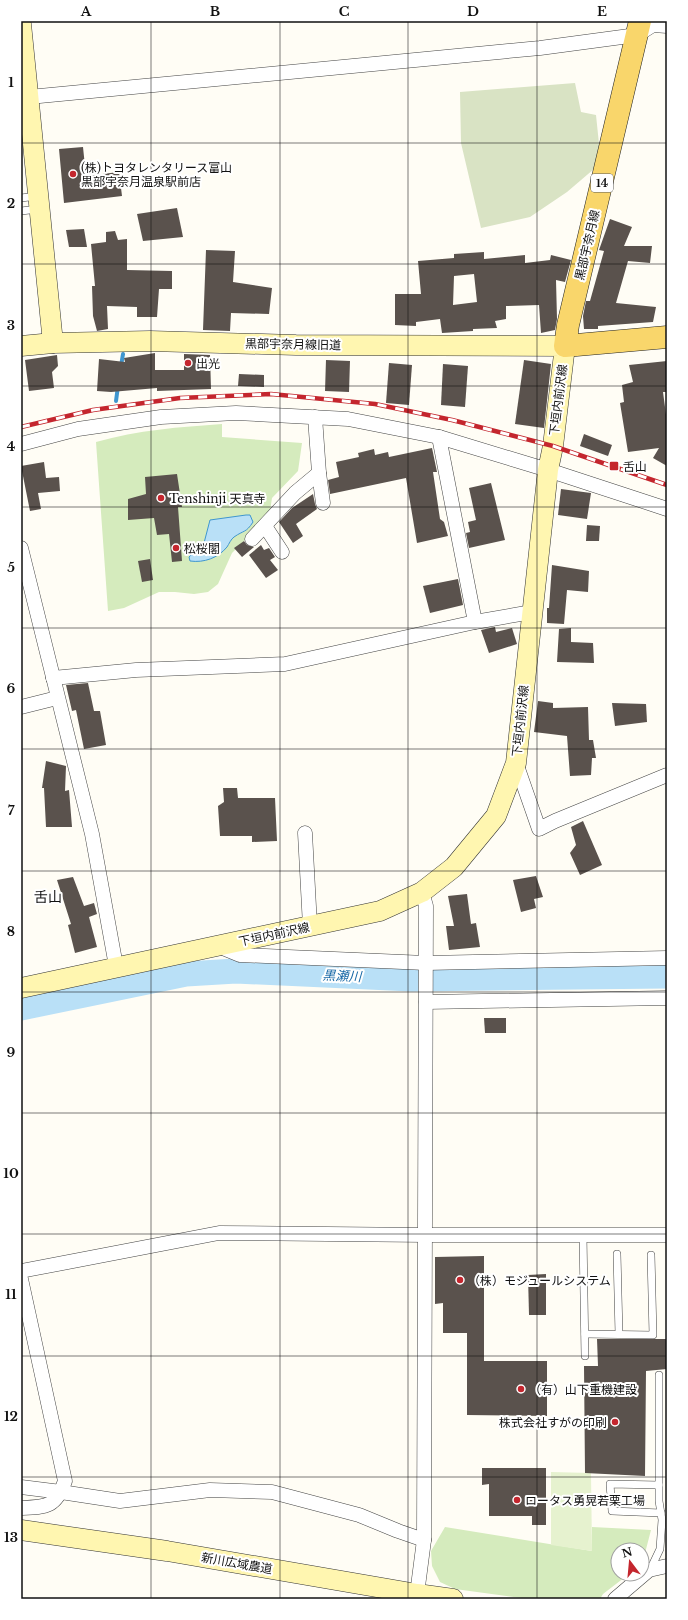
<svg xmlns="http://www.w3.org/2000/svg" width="688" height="1620" font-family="'Libre Baskerville','Noto Sans JP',serif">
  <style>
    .green { fill: #d5ebbd }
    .cemetery { fill: #d9e3c4 }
    .pitch { fill: #e6f2cf }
    .water { fill: #b9e0f7; stroke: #3f96cf }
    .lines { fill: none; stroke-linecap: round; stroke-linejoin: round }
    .stream { stroke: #3f96cf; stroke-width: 4 }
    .river { stroke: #b9e0f7; stroke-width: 25 }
    .building { fill: #5a524d; fill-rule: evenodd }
    .lane-casing { stroke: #444; stroke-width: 8 }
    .street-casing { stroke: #444; stroke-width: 15 }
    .secondary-casing { stroke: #333; stroke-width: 21 }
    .primary-casing { stroke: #222; stroke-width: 23 }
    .lane { stroke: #fff; stroke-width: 7 }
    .street { stroke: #fff; stroke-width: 14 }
    .secondary { stroke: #fff6b0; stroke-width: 20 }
    .primary { stroke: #f9d66b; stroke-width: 22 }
    .rail-casing { stroke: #c4262e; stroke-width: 4.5 }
    .rail { stroke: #fff; stroke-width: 3; stroke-dasharray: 9; stroke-linecap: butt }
    .grid { fill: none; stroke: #111; stroke-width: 1; stroke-opacity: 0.55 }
    .poi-dot { fill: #c4262e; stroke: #fff; stroke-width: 1.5 }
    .labels { text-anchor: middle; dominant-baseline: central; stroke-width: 4; stroke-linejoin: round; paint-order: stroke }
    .shield { fill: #fff; stroke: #585858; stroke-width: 1 }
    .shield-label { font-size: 11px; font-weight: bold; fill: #111 }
    .poi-label { font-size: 12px; fill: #111; stroke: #fff; text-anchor: start }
    .street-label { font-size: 12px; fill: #111; stroke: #fff }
    .water-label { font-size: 13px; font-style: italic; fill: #1768a6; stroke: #fff }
    .quarter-label { font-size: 14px; fill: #111; stroke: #fff }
    .neatline { fill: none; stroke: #111; stroke-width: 1.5 }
    .grid-label { font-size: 13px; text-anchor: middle; font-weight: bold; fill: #111 }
  </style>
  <rect width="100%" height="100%" fill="#fffdf5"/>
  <!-- green -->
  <g class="green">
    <path d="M 222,424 L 222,437 L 302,443 L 298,471 L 272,498 L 270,511 L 257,528 L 232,553 L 218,584 L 208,592 L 194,594 L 175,592 L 159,592 L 124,608 L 108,611 L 96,442 C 138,430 180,427 222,424 Z"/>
    <path d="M 445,1527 L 592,1551 L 592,1527 L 651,1530 L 644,1557 L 642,1559 L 642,1550 L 618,1550 L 618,1574 L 629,1574 L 603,1594 L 600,1599 L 529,1599 L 455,1589 L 440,1582 L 432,1566 L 431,1551 Z"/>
  </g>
  <!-- cemetery -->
  <path class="cemetery" d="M 575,83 L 581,112 L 596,115 L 601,163 L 567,192 L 530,217 L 481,228 L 461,143 L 460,92 Z"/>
  <!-- pitch -->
  <path class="pitch" d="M 551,1472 L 591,1473 L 592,1551 L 551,1545 Z"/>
  <!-- water -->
  <path class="water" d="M 246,515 L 250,515 L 253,522 C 246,533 244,530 234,537 C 231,539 229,544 227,547 C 218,558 204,563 190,561 L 189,557 L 204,543 L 210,520 Z"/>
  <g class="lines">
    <!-- stream -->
    <g class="stream">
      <path d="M 121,366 L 123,354"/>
      <path d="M 116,401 L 118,386"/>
    </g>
    <!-- river -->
    <path class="river" d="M 21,1008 L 186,974 L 236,971 L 412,979 L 667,976"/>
  </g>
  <!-- building -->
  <g class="building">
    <path d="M 83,147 L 86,176 L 119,172 L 122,196 L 64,203 L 59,149 Z"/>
    <path d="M 177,208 L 183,237 L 143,241 L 137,214 Z"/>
    <path d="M 610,219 L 632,227 L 624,246 L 652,246 L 650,263 L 628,261 L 616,303 L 656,307 L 653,322 L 598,326 L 598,329 L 584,329 L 583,316 L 586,301 L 590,301 L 604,251 L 599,250 Z"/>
    <path d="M 84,229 L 87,247 L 69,247 L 66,230 Z"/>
    <path d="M 115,231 L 118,240 L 127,239 L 127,270 L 172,271 L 172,289 L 159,289 L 157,317 L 137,317 L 137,307 L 107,306 L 108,329 L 97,331 L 93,316 L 92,286 L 95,286 L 91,244 L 106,242 L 106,232 Z"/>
    <path d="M 206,250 L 235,251 L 233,282 L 272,288 L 269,314 L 231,313 L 230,331 L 203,330 Z"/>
    <path d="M 484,252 L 484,259 L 525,255 L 525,263 L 550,260 L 551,255 L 571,260 L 565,282 L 556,280 L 557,319 L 555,330 L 541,333 L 539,305 L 506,306 L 506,319 L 495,321 L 497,328 L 473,329 L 473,331 L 442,333 L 440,319 L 416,322 L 416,326 L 395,325 L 395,294 L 421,294 L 418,261 L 454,258 L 454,254 ZM 474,274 L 477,302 L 453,305 L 454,276 Z"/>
    <path d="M 155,353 L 155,370 L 184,370 L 184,354 L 210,355 L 211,389 L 157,391 L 157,388 L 111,392 L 97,391 L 99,359 L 125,362 L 124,358 Z"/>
    <path d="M 57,355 L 58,366 L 52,372 L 54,388 L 29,391 L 25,360 Z"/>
    <path d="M 326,360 L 350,361 L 349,392 L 325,391 Z"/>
    <path d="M 524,360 L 551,364 L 544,428 L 515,424 Z"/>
    <path d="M 667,361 L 667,392 L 663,392 L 667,422 L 667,466 L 653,458 L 659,448 L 628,452 L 620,403 L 624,402 L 622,385 L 633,382 L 629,365 Z"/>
    <path d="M 389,363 L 412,365 L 409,405 L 386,403 Z"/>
    <path d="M 443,364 L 468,366 L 465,407 L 441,405 Z"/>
    <path d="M 239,374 L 264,375 L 264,387 L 238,386 Z"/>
    <path d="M 584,434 L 612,445 L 608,456 L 580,446 Z"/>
    <path d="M 432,448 L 437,472 L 433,472 L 440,519 L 444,522 L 448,536 L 417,543 L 406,478 L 330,494 L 328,480 L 339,477 L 336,462 L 359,457 L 358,453 L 374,449 L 375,455 L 388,452 L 389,457 Z"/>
    <path d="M 44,462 L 46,478 L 59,477 L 60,491 L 38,493 L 41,509 L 30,511 L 21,466 Z"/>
    <path d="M 177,474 L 182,507 L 178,507 L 182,561 L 172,562 L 169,534 L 157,535 L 154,518 L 128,520 L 128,499 L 146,494 L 145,477 Z"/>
    <path d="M 491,483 L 505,540 L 469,548 L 466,533 L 470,532 L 468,522 L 476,520 L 469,488 Z"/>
    <path d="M 561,489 L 591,493 L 587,519 L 558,515 Z"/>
    <path d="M 313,494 L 315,504 L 317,509 L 296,524 L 303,536 L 293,543 L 279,522 L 292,508 Z"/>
    <path d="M 587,525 L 600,526 L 599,541 L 586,541 Z"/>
    <path d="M 244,541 L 247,545 L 254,547 L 242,557 L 234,548 Z"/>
    <path d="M 261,545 L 264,550 L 269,548 L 275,557 L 270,560 L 278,570 L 266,578 L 249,555 Z"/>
    <path d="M 150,559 L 153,580 L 142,582 L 138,561 Z"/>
    <path d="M 552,565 L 589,571 L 588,592 L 567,590 L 564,624 L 547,623 L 547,608 L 549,608 Z"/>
    <path d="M 458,579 L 463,605 L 430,613 L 423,586 Z"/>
    <path d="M 495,627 L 496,632 L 512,628 L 517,644 L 489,653 L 481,630 Z"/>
    <path d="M 571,628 L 571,642 L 593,643 L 594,663 L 557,662 L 559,629 Z"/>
    <path d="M 88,683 L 94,711 L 100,711 L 106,745 L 84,749 L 76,710 L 72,711 L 66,685 Z"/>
    <path d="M 538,701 L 553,703 L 553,708 L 588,707 L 589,740 L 593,740 L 596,758 L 592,758 L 591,775 L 570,776 L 567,736 L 534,732 Z"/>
    <path d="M 612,703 L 646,704 L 647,722 L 615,726 Z"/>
    <path d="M 46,761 L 66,766 L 65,791 L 69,790 L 72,827 L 46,827 L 44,788 L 42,788 Z"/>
    <path d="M 223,788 L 237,788 L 238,798 L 275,798 L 277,841 L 252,842 L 252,836 L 220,836 L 218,806 L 224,802 Z"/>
    <path d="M 583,821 L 602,865 L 580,875 L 570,853 L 576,845 L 571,827 Z"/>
    <path d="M 536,876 L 543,897 L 534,899 L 536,908 L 521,912 L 513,880 Z"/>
    <path d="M 73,877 L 84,906 L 94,903 L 97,914 L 89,917 L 97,947 L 75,953 L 68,925 L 71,924 L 57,880 Z"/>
    <path d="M 467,894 L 471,924 L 476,923 L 480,947 L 449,950 L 446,926 L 454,926 L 448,896 Z"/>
    <path d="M 484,1018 L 506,1018 L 506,1033 L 485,1033 Z"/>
    <path d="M 484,1256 L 484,1361 L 547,1361 L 547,1416 L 467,1415 L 467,1333 L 443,1333 L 443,1303 L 435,1304 L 435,1257 Z"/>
    <path d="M 546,1274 L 546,1315 L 529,1315 L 528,1275 Z"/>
    <path d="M 597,1339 L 667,1339 L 667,1369 L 646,1371 L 645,1476 L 585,1473 L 584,1366 L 598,1366 Z"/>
    <path d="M 482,1468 L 546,1468 L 546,1525 L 532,1525 L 532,1516 L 489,1516 L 489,1484 L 482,1485 Z"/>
  </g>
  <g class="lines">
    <!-- lane casing -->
    <g class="lane-casing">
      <g id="lane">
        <path d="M 21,198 L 37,196"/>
        <path d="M 21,211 L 38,209"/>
        <path d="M 583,1235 L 585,1356"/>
        <path d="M 617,1254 L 619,1334"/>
        <path d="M 585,1334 L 653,1335 L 651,1255"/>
        <path d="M 659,1485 L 610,1484 L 612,1511 L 661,1513"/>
        <path d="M 650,1570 L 660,1549 L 662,1520 L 659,1501 L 659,1375"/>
      </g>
    </g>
    <!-- street casing -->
    <g class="street-casing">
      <g id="street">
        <path d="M 29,97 L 540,48 L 637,35 L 653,25 L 667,26"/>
        <path d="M 315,417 L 319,473 L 323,503"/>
        <path d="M 439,437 L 475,622"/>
        <path d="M 21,444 L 78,429 L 161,417 L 236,413 L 348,419 L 439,437 L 548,470 L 667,509"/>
        <path d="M 265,526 L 282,552"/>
        <path d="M 252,539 L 295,493 L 319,473"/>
        <path d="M 21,548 L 92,834 L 116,966"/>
        <path d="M 53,678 L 136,670 L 285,664 L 475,622 L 532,612"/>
        <path d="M 21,707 L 57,698"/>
        <path d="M 516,763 L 539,829 L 555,821 L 667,775"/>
        <path d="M 305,833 L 310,926"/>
        <path d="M 218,946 L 240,955 L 426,963 L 667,958"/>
        <path d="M 426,1002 L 667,998"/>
        <path d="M 21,1271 L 219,1233 L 426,1235 L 667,1235"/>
        <path d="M 21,1279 L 65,1481 C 56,1507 47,1507 21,1508"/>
        <path d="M 21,1487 L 61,1492 L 120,1501 L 210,1490 L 272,1492 L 359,1515 L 398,1531 L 424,1540"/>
        <path d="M 417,1594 L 424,1540 L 426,906 L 422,892"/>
        <path d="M 615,1599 L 649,1570 L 667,1566"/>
      </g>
    </g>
    <!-- secondary casing -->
    <g class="secondary-casing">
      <g id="secondary">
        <path d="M 21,24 L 53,343"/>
        <path d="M 21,346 L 53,343 L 150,341 L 296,345 L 565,346 L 553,446 L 548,470 L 516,763 L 496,816 L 454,867 L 422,892 L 380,911 L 21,988"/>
        <path d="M 21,1530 L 167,1551 L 417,1594 L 453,1599"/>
      </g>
    </g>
    <!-- primary casing -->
    <g class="primary-casing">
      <path id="primary" d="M 640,21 L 568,325 L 565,346 L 667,337"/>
    </g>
    <!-- lane -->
    <use href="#lane" class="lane"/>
    <!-- street -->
    <use href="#street" class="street"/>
    <!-- secondary -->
    <use href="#secondary" class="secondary"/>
    <!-- primary -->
    <use href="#primary" class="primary"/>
    <!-- rail casing -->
    <g class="rail-casing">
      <path id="rail" d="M 21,427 L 93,410 L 180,398 L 271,394 L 375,404 L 452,420 L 553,446 L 667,485"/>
    </g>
    <!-- rail -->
    <use href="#rail" class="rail"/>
  </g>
  <!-- grid -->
  <path class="grid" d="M 151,21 L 151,1599M 280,21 L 280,1599M 408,21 L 408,1599M 537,21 L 537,1599M 21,143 L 667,143M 21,264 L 667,264M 21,386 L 667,386M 21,507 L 667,507M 21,628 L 667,628M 21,749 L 667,749M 21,871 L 667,871M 21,992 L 667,992M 21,1113 L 667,1113M 21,1234 L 667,1234M 21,1356 L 667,1356M 21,1477 L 667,1477"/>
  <!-- markers -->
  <g class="poi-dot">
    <circle cx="73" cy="174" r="4"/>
    <circle cx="188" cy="363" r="4"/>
    <rect x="609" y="461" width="10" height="10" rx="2"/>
    <circle cx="161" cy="498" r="4"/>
    <circle cx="176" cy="548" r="4"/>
    <circle cx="460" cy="1280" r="4"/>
    <circle cx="521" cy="1389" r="4"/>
    <circle cx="615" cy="1422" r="4"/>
    <circle cx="517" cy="1500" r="4"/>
  </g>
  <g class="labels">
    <!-- shield labels -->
    <rect class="shield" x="591" y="174" width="22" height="18" rx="3"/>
    <g class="shield-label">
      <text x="602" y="183">14</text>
    </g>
    <!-- poi labels -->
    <g class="poi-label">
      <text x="81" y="167">(株)トヨタレンタリース富山<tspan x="81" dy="14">黒部宇奈月温泉駅前店</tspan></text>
      <text x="196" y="363">出光</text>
      <text x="623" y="466">舌山</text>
      <text x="169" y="498">Tenshinji 天真寺</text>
      <text x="184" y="548">松桜閣</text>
      <text x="468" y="1280">（株）モジュールシステム</text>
      <text x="529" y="1389">（有）山下重機建設</text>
      <text x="607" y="1422" text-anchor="end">株式会社すがの印刷</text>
      <text x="525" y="1500">ロータス勇晃若栗工場</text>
    </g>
    <!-- street labels -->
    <g class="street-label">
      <text transform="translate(587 245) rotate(-77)">黒部宇奈月線</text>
      <text transform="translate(293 344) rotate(1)">黒部宇奈月線旧道</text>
      <text transform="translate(558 400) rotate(-83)">下垣内前沢線</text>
      <text transform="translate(520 721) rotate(-84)">下垣内前沢線</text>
      <text transform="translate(274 934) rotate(-12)">下垣内前沢線</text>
      <text transform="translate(237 1563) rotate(10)">新川広域農道</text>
    </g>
    <!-- water labels -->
    <g class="water-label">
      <text transform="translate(342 976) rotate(2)">黒瀬川</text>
    </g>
    <!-- quarter labels -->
    <g class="quarter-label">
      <text x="48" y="897">舌山</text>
    </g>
  </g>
  <!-- border -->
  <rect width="688" height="1620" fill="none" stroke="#ffffff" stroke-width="44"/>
  <!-- north arrow -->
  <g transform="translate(630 1562) rotate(344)"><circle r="19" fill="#ffffff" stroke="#a0a0a0"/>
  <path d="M0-3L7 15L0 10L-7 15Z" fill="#c4262e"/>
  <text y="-6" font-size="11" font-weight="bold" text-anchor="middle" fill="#111111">N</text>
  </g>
  <rect x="22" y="22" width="644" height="1576" class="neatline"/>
  <g class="grid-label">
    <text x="86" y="16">A</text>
    <text x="215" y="16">B</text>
    <text x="344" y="16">C</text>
    <text x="473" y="16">D</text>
    <text x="602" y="16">E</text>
    <text x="11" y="87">1</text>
    <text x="11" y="208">2</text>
    <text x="11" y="330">3</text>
    <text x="11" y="451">4</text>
    <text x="11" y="572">5</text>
    <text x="11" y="693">6</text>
    <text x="11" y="815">7</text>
    <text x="11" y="936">8</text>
    <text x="11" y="1057">9</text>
    <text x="11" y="1178">10</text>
    <text x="11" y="1299">11</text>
    <text x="11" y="1421">12</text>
    <text x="11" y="1542">13</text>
  </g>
</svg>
